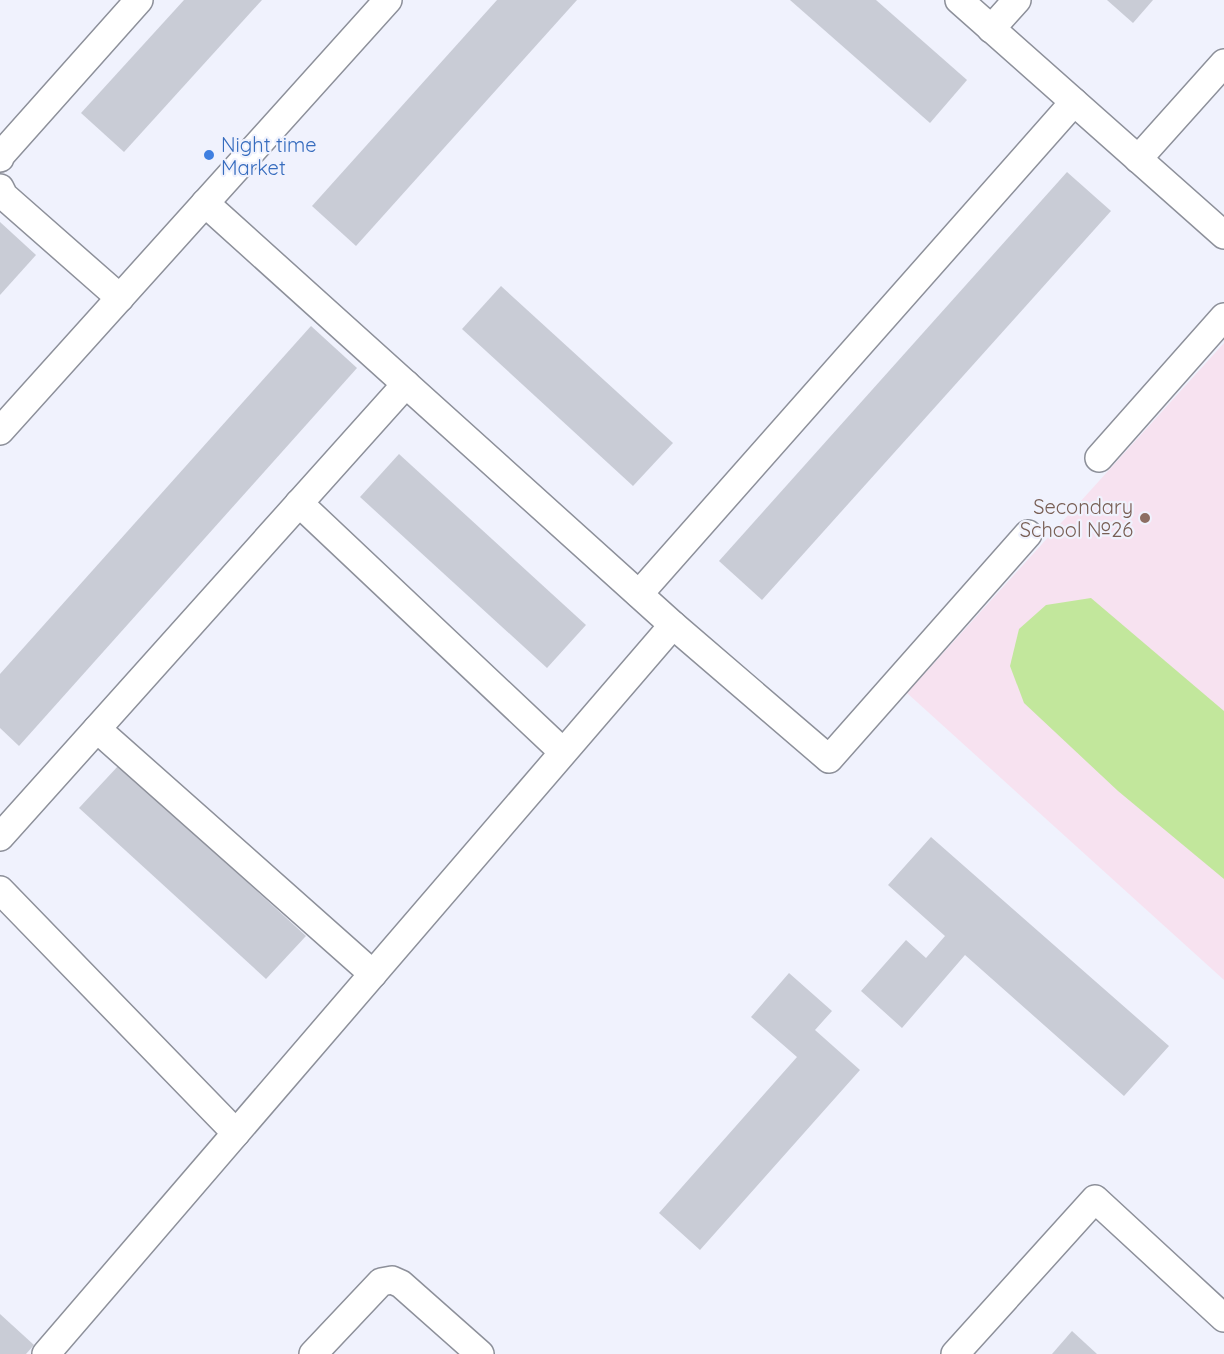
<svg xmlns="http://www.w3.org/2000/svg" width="1224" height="1354" font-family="Quicksand,sans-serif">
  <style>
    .education { fill: #f7e2f0 }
    .green { fill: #c2e79c }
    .building { fill: #c9ccd6 }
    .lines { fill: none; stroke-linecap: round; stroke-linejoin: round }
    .street-casing { stroke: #8d909a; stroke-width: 30 }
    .street { stroke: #fff; stroke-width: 27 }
    .shop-dot { fill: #3f7fe0; stroke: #f0f2fd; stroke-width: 2 }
    .education-dot { fill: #8d6e63; stroke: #f0f2fd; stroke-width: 2 }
    .labels { text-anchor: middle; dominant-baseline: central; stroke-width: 4.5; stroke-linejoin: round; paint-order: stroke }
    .shop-label { font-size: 20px; fill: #366cbe; stroke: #f0f2fd; text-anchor: start }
    .education-label { font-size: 20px; fill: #785e54; stroke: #f0f2fd; text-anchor: end }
  </style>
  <rect width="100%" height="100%" fill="#f0f2fd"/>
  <!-- education -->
  <path class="education" d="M 1224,343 L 1224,980 L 907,693 Z"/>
  <!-- green -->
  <path class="green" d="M 1091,598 L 1224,711 L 1224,879 L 1118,791 L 1024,703 L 1010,666 L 1019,629 L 1046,605 Z"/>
  <!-- building -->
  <g class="building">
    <path d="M 184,0 L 262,0 L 124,152 L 81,113 Z"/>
    <path d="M 497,0 L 577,0 L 356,246 L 312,206 Z"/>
    <path d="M 790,0 L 876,0 L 967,80 L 930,123 Z"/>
    <path d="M 1107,0 L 1153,0 L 1133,23 Z"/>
    <path d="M 1067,172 L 1111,211 L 762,600 L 719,561 Z"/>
    <path d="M 0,222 L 36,255 L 0,295 Z"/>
    <path d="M 501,286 L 673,443 L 633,486 L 462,329 Z"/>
    <path d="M 311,326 L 357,368 L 19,746 L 0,728 L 0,674 Z"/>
    <path d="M 399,454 L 586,625 L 547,668 L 360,497 Z"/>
    <path d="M 119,765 L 306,936 L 266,979 L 79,808 Z"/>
    <path d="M 931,837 L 1169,1046 L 1124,1096 L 965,955 L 902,1028 L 861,991 L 906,940 L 926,958 L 945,936 L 888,885 Z"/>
    <path d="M 789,973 L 832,1011 L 815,1030 L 860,1070 L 700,1250 L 659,1213 L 797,1057 L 751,1017 Z"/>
    <path d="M 0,1314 L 34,1345 L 26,1354 L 0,1354 Z"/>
    <path d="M 1072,1331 L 1097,1354 L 1052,1354 Z"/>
  </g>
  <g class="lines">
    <!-- street casing -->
    <g class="street-casing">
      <g id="street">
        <path d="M 959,0 L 1224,235"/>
        <path d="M 991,29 L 1017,0"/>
        <path d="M 0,158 L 1,155 L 139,0"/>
        <path d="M 1138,159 L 1224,63"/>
        <path d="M 0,188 L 4,196 L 120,298"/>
        <path d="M 205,203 L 673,625 L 829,759 L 1028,534"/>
        <path d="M 0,431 L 388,0"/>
        <path d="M 1099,458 L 1224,317"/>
        <path d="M 299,503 L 563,752"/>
        <path d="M 639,594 L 1074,102"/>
        <path d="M 97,729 L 373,974"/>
        <path d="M 0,837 L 406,384"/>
        <path d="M 0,890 L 236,1133"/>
        <path d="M 46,1354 L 673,625"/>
        <path d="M 313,1354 L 381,1282 L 392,1280 L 401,1284 L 480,1354"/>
        <path d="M 955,1354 L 1095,1199 L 1224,1318"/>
      </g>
    </g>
    <!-- street -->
    <use href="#street" class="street"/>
  </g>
  <!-- markers -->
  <circle class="shop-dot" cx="209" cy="155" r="6"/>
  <circle class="education-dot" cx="1145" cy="518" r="6"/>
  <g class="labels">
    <!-- shop labels -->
    <g class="shop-label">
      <text x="221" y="144">Night time<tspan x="221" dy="23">Market</tspan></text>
    </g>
    <!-- education labels -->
    <g class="education-label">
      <text x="1133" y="506">Secondary<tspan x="1133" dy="23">School №26</tspan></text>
    </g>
  </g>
</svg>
